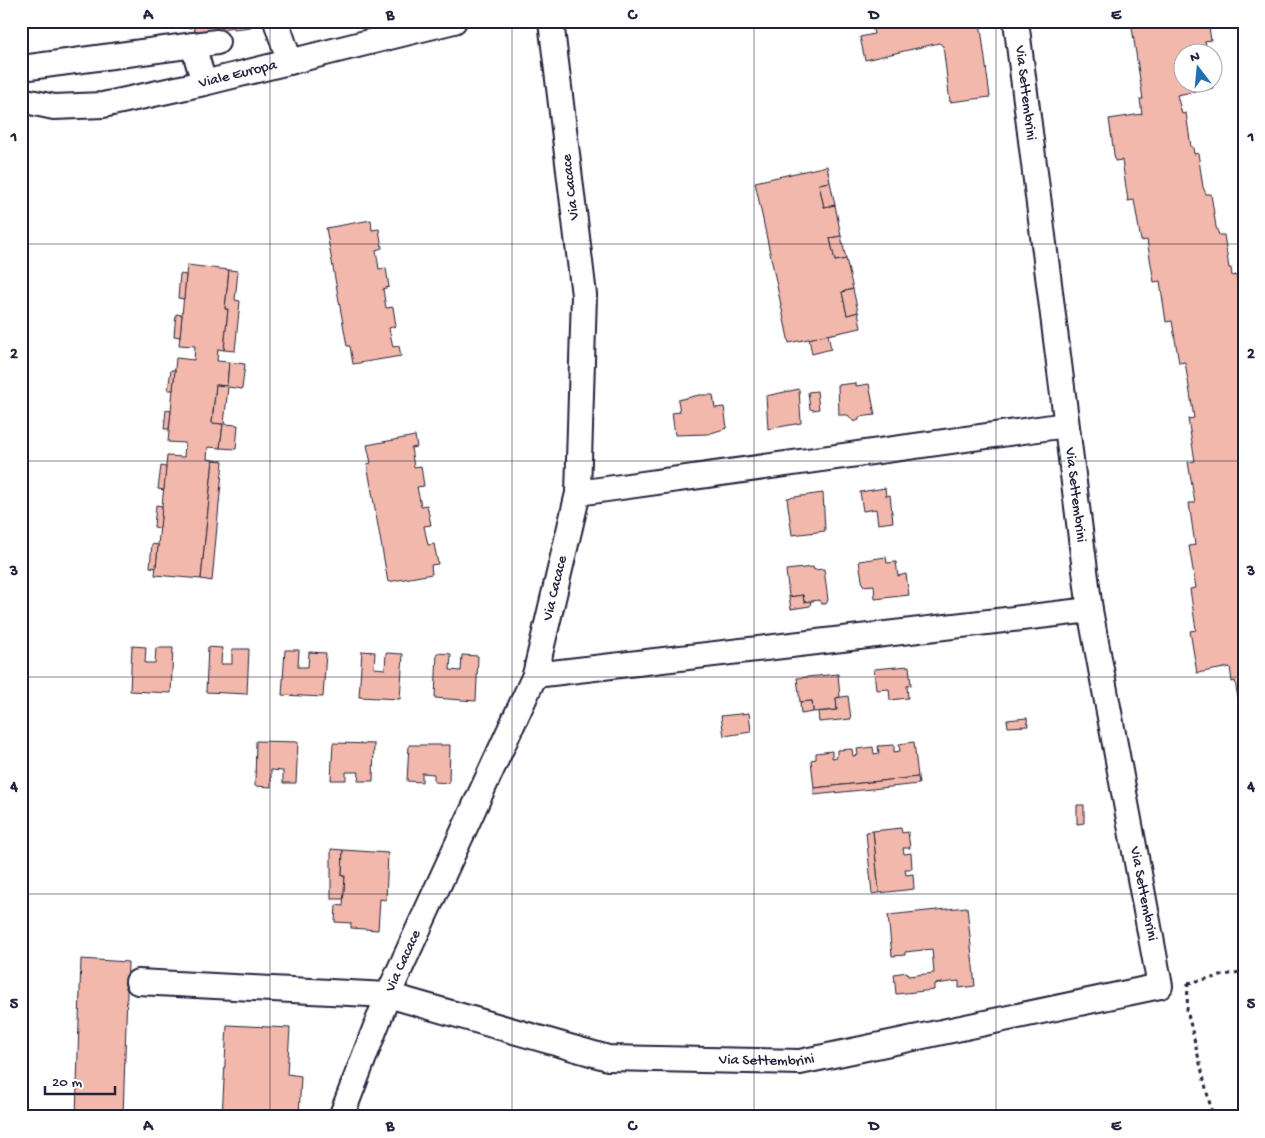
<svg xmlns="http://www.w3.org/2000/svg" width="1265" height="1138" font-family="'Gochi Hand',sans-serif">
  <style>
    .building { fill: #f2b8ab; stroke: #22223b }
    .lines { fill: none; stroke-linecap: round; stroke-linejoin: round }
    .minor-casing { stroke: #22223b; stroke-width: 28 }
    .path { stroke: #22223b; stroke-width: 3; stroke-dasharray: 4 4; stroke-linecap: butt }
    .minor { stroke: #fff; stroke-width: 24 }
    .grid { fill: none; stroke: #22223b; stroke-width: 1; stroke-opacity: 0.55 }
    .labels { text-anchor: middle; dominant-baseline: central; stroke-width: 4; stroke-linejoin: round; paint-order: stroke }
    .street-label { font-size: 15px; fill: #22223b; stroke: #fff }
    .neatline { fill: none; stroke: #22223b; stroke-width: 2 }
    .grid-label { font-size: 16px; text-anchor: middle; font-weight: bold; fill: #22223b }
  </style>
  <rect width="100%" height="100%" fill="#fff"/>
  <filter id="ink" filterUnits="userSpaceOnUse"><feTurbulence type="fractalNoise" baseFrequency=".02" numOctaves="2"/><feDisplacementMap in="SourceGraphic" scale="10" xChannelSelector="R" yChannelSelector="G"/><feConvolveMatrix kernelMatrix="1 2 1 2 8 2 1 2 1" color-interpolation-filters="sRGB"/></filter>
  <g filter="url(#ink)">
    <!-- building -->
    <g class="building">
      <path d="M 107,21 L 127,21 L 107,25 Z"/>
      <path d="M 187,21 L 251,21 L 251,27 L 234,29 L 234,27 L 195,33 L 194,27 L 189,28 Z"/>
      <path d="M 871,21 L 980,21 L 990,97 L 950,102 L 943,46 L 939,43 L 865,60 L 860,37 L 874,34 Z"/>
      <path d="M 1131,21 L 1208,21 L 1211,40 L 1205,41 L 1207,52 L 1182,52 L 1182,82 L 1212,82 L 1213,88 L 1177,95 L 1182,114 L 1186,113 L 1191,147 L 1193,147 L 1194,154 L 1198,153 L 1203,187 L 1206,194 L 1211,194 L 1216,227 L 1219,235 L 1224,235 L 1229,268 L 1231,268 L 1232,276 L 1236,275 L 1244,314 L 1244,734 L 1235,681 L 1232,682 L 1230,667 L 1197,673 L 1190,631 L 1196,630 L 1190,589 L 1196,588 L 1189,546 L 1195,545 L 1189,503 L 1195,503 L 1188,462 L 1195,461 L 1188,419 L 1194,418 L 1185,362 L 1179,363 L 1172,321 L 1166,322 L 1160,281 L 1154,282 L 1147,240 L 1141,241 L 1134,200 L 1128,201 L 1122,160 L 1115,161 L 1109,119 L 1142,114 L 1140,99 L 1143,99 Z"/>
      <path d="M 1207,52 L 1213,52 L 1217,81 L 1212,82 L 1212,52 Z"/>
      <path d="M 827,166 L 830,182 L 819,184 L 824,207 L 835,205 L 841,236 L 830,238 L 835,261 L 846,259 L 853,289 L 842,292 L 847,315 L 858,312 L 861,328 L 789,343 L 755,182 Z"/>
      <path d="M 830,182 L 835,205 L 824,207 L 819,184 Z"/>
      <path d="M 371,220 L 372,230 L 379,229 L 382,248 L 376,250 L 379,269 L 386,268 L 389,287 L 383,289 L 386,308 L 393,307 L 396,326 L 389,328 L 393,347 L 399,346 L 401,356 L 353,364 L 350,346 L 347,346 L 326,228 Z"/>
      <path d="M 841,236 L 846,259 L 835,261 L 830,238 Z"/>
      <path d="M 187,265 L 229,270 L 225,309 L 228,309 L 224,350 L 218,349 L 217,361 L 229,362 L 227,386 L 216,385 L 212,423 L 223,424 L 220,448 L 208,447 L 207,459 L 213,460 L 201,579 L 155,575 L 167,456 L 184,457 L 185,443 L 168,442 L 176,358 L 194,360 L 195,346 L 179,345 Z"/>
      <path d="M 229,270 L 238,271 L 235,300 L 240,301 L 235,351 L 224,350 L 228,309 L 225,309 Z"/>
      <path d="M 180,274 L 186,275 L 184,299 L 178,298 Z"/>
      <path d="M 853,289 L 858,312 L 847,315 L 842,292 Z"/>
      <path d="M 176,314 L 182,315 L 180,337 L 174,336 Z"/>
      <path d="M 828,334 L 831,349 L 812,354 L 809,339 Z"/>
      <path d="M 229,362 L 245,364 L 242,389 L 228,387 L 224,424 L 238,425 L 236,449 L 220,448 L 223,424 L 212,423 L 216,385 L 227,386 Z"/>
      <path d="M 171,370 L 175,370 L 173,390 L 168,390 Z"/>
      <path d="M 856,383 L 856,386 L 869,384 L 875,415 L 859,417 L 859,420 L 854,422 L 848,415 L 839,415 L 838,385 Z"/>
      <path d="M 799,389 L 801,423 L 768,429 L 766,396 Z"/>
      <path d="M 817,391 L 819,409 L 813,410 L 810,409 L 808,392 Z"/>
      <path d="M 699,395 L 713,395 L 715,408 L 724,407 L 727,428 L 708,434 L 675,435 L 672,413 L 680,412 L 678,400 Z"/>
      <path d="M 166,410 L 171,411 L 169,429 L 164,429 Z"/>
      <path d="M 415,436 L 417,447 L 411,448 L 414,467 L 421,466 L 424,486 L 417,487 L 421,506 L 427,505 L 431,525 L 424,526 L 428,545 L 434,544 L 438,564 L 431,565 L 432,574 L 388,582 L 367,464 L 371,463 L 367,445 Z"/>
      <path d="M 213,460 L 223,461 L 212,581 L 201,579 Z"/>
      <path d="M 161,466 L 166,467 L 164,490 L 158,489 Z"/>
      <path d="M 885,488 L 886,496 L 890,495 L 893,522 L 878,524 L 876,509 L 863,511 L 860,492 Z"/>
      <path d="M 823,493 L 825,531 L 792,535 L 787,498 Z"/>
      <path d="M 156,505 L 162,506 L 160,528 L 154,527 Z"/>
      <path d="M 152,544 L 158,545 L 156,568 L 150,567 Z"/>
      <path d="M 886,557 L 887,563 L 896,562 L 898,576 L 906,574 L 909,595 L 875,599 L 874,585 L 863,586 L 859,561 Z"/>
      <path d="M 813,567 L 814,570 L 824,569 L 828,600 L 826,604 L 822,604 L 819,600 L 804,602 L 803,595 L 789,597 L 786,570 Z"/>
      <path d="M 803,595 L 804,602 L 811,601 L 810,606 L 791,609 L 789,597 Z"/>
      <path d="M 132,646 L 146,647 L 145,663 L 155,663 L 156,648 L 173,648 L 171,693 L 130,691 Z"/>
      <path d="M 208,647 L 222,648 L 221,664 L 232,664 L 232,649 L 249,649 L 247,694 L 206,692 Z"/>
      <path d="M 285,650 L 299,650 L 298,667 L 308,667 L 309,652 L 326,653 L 323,697 L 282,695 Z"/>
      <path d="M 362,651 L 375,652 L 374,668 L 385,669 L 386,653 L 403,654 L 400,699 L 359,697 Z"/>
      <path d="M 437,653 L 451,654 L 450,670 L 461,671 L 462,655 L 478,656 L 476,701 L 435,698 Z"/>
      <path d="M 909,666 L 911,685 L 907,686 L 908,698 L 890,700 L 889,689 L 876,690 L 874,669 Z"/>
      <path d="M 838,674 L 840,697 L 836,698 L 837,710 L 813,712 L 812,701 L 800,702 L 797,678 Z"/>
      <path d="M 848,696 L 851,719 L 819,722 L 818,712 L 837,710 L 836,698 Z"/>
      <path d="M 812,701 L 813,712 L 801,714 L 800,702 Z"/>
      <path d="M 749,713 L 751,732 L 724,736 L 721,716 Z"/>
      <path d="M 1027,718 L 1028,726 L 1008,727 L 1007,720 Z"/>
      <path d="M 256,741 L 298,742 L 296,783 L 283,783 L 283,771 L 271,770 L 271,787 L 255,786 Z"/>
      <path d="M 914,742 L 918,777 L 814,788 L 811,760 L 816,759 L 816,753 L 832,751 L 832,758 L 837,757 L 837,750 L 852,749 L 853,756 L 858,755 L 857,749 L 873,747 L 874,754 L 879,753 L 878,746 L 894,745 L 894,752 L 900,751 L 899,744 Z"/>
      <path d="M 333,743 L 374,744 L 373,781 L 358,781 L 359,772 L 346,772 L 346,780 L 331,780 Z"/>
      <path d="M 409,745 L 450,745 L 449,783 L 434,782 L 434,774 L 422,773 L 422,782 L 407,781 Z"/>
      <path d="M 918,777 L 919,784 L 814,795 L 814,788 Z"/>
      <path d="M 1077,805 L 1084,805 L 1084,823 L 1077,824 Z"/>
      <path d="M 901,828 L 902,833 L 908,832 L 910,848 L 903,848 L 904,854 L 911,853 L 912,869 L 905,869 L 906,875 L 913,874 L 914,889 L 879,893 L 873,831 Z"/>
      <path d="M 873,831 L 879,893 L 872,894 L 866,832 Z"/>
      <path d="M 331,849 L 343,850 L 342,876 L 345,876 L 344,899 L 331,899 Z"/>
      <path d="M 343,850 L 388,853 L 386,900 L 380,899 L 378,930 L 351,928 L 351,923 L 335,922 L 336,905 L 343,906 L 345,876 L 342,876 Z"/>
      <path d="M 967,907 L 975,986 L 959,988 L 959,981 L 934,984 L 934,990 L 896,994 L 894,974 L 907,972 L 908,976 L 934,973 L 932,949 L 905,952 L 905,955 L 892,956 L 888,915 Z"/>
      <path d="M 81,959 L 128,962 L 123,1117 L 76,1117 Z"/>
      <path d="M 227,1025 L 290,1028 L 287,1074 L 301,1076 L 299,1117 L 222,1117 Z"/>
    </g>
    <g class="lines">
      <!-- minor casing -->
      <g class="minor-casing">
        <g id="minor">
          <path d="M 276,21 L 290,62"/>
          <path d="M 193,45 L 204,83"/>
          <path d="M 22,68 L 217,42"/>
          <path id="s1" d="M 21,100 L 54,107 L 103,105 L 204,83 L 454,21"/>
          <path d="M 578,493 L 1066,425"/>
          <path d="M 535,675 L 1090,610"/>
          <path id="s2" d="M 138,982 L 388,995 L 608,1058 L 800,1062 L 1160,986 L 1090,610 L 1016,21"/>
          <path id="s3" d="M 341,1117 L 388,995 L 535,675 L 578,493 L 584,295 L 551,21"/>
        </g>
      </g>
      <!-- path -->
      <g class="path">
        <path d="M 1188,983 L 1187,1010 L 1213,1117"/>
        <path d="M 1188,983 L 1244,971"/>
      </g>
      <!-- minor -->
      <use href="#minor" class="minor"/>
    </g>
  </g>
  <!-- grid -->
  <path class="grid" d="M 270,21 L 270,1117M 512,21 L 512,1117M 754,21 L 754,1117M 996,21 L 996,1117M 21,244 L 1244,244M 21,461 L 1244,461M 21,677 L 1244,677M 21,894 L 1244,894"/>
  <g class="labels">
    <!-- street labels -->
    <g class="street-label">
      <text stroke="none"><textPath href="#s1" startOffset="221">Viale Europa</textPath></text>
      <text transform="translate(1025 93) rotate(83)">Via Settembrini</text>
      <text transform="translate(571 187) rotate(-97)">Via Cacace</text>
      <text transform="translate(1075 495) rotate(83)">Via Settembrini</text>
      <text stroke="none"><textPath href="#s3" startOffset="572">Via Cacace</textPath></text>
      <text transform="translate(1143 894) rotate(79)">Via Settembrini</text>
      <text stroke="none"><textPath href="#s3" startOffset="168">Via Cacace</textPath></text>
      <text stroke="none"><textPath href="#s2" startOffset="638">Via Settembrini</textPath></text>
    </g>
  </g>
  <!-- margin -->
  <rect width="1265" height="1138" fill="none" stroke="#fff" stroke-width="55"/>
  <!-- north arrow -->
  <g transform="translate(1198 68) rotate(344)"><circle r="24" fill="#ffffff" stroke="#a7a7b1"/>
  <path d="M0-4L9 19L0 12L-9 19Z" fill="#1f6fb2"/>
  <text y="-8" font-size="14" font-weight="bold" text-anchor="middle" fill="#22223b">N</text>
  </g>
  <!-- scale -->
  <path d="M45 1086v8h70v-8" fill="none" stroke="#22223b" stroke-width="2.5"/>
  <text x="52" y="1086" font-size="15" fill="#22223b" stroke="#ffffff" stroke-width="4" paint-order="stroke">20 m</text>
  <rect x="28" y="28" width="1210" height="1082" class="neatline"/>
  <g class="grid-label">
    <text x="148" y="19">A</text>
    <text x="390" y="19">B</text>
    <text x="632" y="19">C</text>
    <text x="874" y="19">D</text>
    <text x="1116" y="19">E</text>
    <text x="14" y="141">1</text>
    <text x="1251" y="141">1</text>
    <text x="14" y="358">2</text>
    <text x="1251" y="358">2</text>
    <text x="14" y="575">3</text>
    <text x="1251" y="575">3</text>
    <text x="14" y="791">4</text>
    <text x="1251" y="791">4</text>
    <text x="14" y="1008">5</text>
    <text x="1251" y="1008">5</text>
    <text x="148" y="1130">A</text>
    <text x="390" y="1130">B</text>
    <text x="632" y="1130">C</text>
    <text x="874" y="1130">D</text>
    <text x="1116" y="1130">E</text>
  </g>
</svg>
